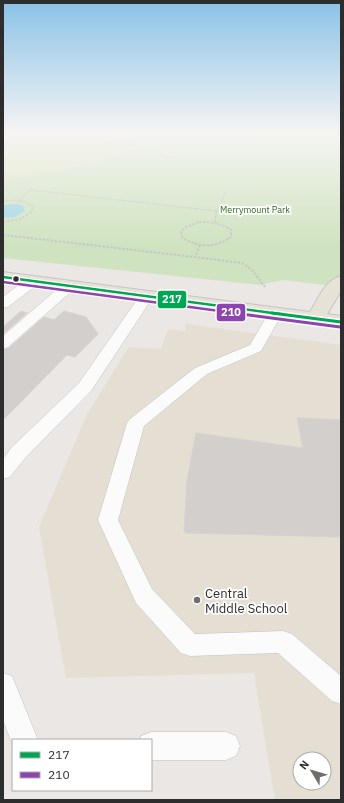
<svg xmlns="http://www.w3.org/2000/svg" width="344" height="803" font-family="'IBM Plex Sans',sans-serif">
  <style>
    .education { fill: #e4ded3; fill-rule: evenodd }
    .green { fill: #cfe3c0 }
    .pitch { fill: #d8e6be }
    .water { fill: #9ed6e5 }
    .building { fill: #d2cfcd; stroke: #d5d3d0 }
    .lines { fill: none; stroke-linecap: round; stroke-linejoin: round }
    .lane-casing { stroke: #c3c2c2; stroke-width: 1 }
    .primary-casing { stroke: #c6c4c3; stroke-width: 2 }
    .path-far1 { stroke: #c7c7c7; stroke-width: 1.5; stroke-dasharray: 2 1; stroke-linecap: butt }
    .path { stroke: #c7c7c7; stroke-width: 2; stroke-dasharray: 2.5 1.5; stroke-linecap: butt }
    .lane { fill: #fcfbfb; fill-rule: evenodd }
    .primary { fill: #e6e2d6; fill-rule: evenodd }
    .bus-1-far1-casing { stroke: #fff; stroke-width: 5 }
    .bus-1-casing { stroke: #fff; stroke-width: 6 }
    .bus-2-far1-casing { stroke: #fff; stroke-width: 5 }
    .bus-2-casing { stroke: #fff; stroke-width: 6 }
    .bus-1-far1 { stroke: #00a651; stroke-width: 2.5 }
    .bus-1 { stroke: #00a651; stroke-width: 3 }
    .bus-2-far1 { stroke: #8e44ad; stroke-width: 2.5 }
    .bus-2 { stroke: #8e44ad; stroke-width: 3 }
    .bus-dot { fill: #2d2d2d; stroke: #fff; stroke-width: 1.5 }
    .poi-dot { fill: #6f6e6d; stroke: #fff; stroke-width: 1.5 }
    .labels { text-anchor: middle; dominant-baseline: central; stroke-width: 3.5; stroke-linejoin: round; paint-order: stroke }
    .far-park-label { font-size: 9px; fill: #326621; stroke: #fff }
    .near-poi-label { font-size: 13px; fill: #2d2d2d; stroke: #fff; text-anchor: start }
    .line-badge { stroke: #fff; stroke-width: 1.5 }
    .badge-label { font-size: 11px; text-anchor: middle; font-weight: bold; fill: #fff }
  </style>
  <rect width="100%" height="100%" fill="#eae7e4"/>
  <!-- education -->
  <path class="education" d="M 186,324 L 341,345 L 341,800 L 275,800 L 254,673 L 66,678 L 39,527 L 87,414 L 129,347 L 161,349 L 168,329 L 185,331 ZM 300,759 L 324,759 L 324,783 L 300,783 Z"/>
  <!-- green -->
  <path class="green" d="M 3,133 L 341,133 L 341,287 L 283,280 L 260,285 L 3,258 Z"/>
  <!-- pitch -->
  <path class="pitch" d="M 3,133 L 89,133 L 133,149 L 91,164 L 32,176 L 3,178 Z"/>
  <!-- water -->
  <path class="water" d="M 16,204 L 23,206 L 25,211 L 15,217 L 3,218 L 3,205 Z"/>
  <!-- building -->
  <g class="building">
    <path d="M 21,311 L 27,313 L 3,334 L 3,327 Z"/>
    <path d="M 64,311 L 86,317 L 98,334 L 75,357 L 67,355 L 3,420 L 3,350 L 9,348 L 44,317 L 54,320 Z"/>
    <path d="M 297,418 L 341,420 L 341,537 L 185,533 L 185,531 L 184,531 L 187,481 L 196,433 L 303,448 Z"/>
  </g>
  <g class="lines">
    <!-- lane casing -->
    <g class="lane-casing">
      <g id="lane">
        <path d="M 33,277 L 38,278 L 40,281 L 38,284 L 8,307 L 3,308 L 3,297 L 28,278 Z"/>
        <path d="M 68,283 L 73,284 L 75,287 L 73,290 L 8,347 L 3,349 L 3,336 L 63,284 Z"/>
        <path d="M 146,293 L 151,294 L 153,297 L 91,391 L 26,457 L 10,477 L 3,479 L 3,459 L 12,447 L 79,383 L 141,294 Z"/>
        <path d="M 275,310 L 280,311 L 282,314 L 261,351 L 207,374 L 144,426 L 118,520 L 152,589 L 195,634 L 283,631 L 292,634 L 341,676 L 341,704 L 332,701 L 278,653 L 190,656 L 181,653 L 136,603 L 98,520 L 127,423 L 130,419 L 195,368 L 250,345 L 270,311 Z"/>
        <path d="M 3,673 L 12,676 L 38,740 L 13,740 L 13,746 L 3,720 Z"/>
        <path d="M 151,732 L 226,732 L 236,736 L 240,746 L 236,756 L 226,760 L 151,760 L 151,740 L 140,740 L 141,736 Z"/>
      </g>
    </g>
    <!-- primary casing -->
    <g class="primary-casing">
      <path id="primary" d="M 3,272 L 310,312 C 318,299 325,280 341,276 L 341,291 L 327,314 L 341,316 L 341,328 L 3,282 Z"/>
    </g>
    <!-- path-far1 -->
    <g class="path-far1">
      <path d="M 97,133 L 171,158"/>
      <path d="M 3,201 C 14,200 24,199 33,207 L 31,213"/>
      <path d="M 19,201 L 30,190 L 216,211"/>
      <path d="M 216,213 L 227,190"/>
    </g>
    <!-- path -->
    <g class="path">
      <path d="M 3,222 L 21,219 L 31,212"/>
      <path d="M 199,222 C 211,222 221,223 231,230 L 231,237 C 216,248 197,248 182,237 L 181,233 L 184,228 Z"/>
      <path d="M 215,222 L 216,212"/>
      <path d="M 3,235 L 195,257"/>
      <path d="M 200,245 L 195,257 L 242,263 L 252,270 L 265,287"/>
    </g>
    <!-- lane -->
    <use href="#lane" class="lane"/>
    <!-- primary -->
    <use href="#primary" class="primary"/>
    <!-- bus-1-far1 casing -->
    <g class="bus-1-far1-casing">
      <path id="bus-1-far1" d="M 3,277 L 280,314"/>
    </g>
    <!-- bus-1 casing -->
    <g class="bus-1-casing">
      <path id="bus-1" d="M 272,313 L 341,322"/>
    </g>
    <!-- bus-2-far1 casing -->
    <g class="bus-2-far1-casing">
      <path id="bus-2-far1" d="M 3,282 L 242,314"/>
    </g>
    <!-- bus-2 casing -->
    <g class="bus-2-casing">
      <path id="bus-2" d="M 234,313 L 340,327"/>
    </g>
    <!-- bus-1-far1 -->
    <use href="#bus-1-far1" class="bus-1-far1"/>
    <!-- bus-1 -->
    <use href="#bus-1" class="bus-1"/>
    <!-- bus-2-far1 -->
    <use href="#bus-2-far1" class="bus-2-far1"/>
    <!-- bus-2 -->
    <use href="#bus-2" class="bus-2"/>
  </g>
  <!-- sky -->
  <linearGradient id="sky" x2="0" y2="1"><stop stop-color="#8ac2e7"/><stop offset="0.54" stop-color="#f6f4f3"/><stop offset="1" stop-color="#f6f4f3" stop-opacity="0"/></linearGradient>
  <rect width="344" height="246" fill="url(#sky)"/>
  <!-- markers -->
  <circle class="bus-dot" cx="16" cy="279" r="3.5"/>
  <circle class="poi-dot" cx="197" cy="600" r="4"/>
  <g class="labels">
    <!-- far-park labels -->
    <g class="far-park-label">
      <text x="255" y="209">Merrymount Park</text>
    </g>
    <!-- near-poi labels -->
    <g class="near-poi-label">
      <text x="205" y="593">Central<tspan x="205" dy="15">Middle School</tspan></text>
    </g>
  </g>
  <g class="line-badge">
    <rect x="157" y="290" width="30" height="19" rx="4" fill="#00a651"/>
    <rect x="216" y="303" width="30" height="19" rx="4" fill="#8e44ad"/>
  </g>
  <g class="badge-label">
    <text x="172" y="303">217</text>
    <text x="231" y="316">210</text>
  </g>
  <!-- border -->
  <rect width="344" height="803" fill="none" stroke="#2d2d2d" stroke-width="8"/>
  <!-- legend -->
  <rect x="12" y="739" width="140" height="52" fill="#ffffff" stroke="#ababab"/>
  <rect x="20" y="752" width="20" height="6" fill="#00a651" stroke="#ababab"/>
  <text x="48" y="759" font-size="12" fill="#2d2d2d">217</text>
  <rect x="20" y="772" width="20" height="6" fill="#8e44ad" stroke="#ababab"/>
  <text x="48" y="779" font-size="12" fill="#2d2d2d">210</text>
  <!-- north arrow -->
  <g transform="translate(312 771) rotate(308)"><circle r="19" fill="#ffffff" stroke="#ababab"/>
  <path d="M0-3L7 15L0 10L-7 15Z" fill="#6f6e6d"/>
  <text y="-6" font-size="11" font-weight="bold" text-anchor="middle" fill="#2d2d2d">N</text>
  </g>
</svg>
